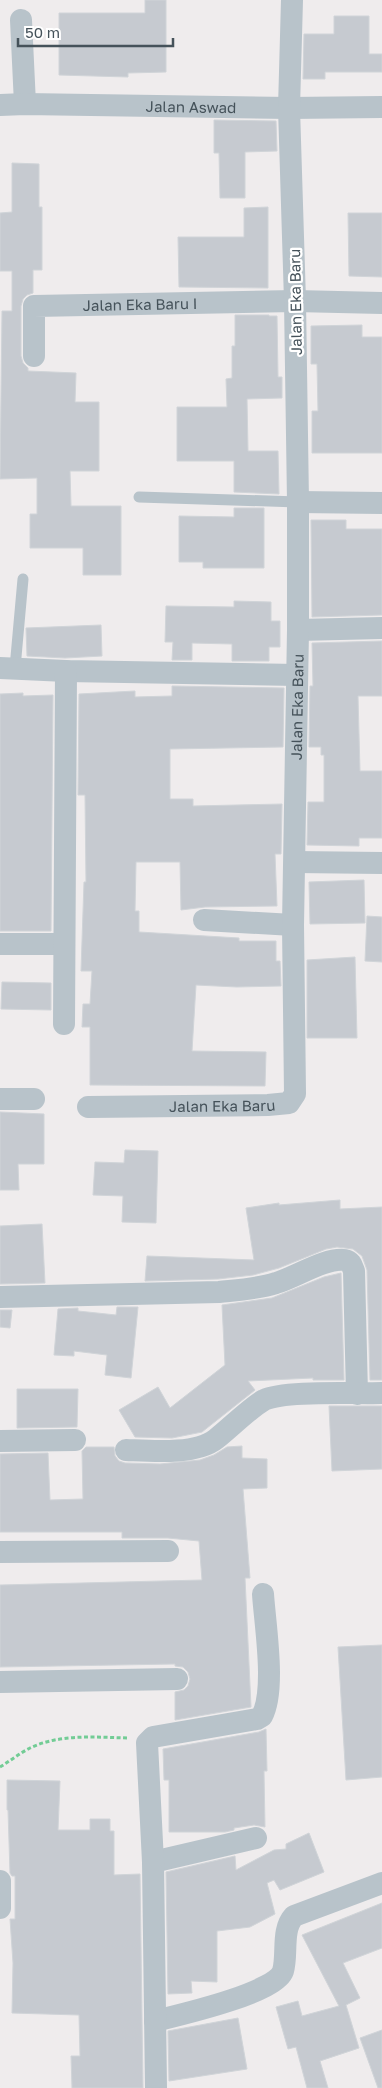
<svg xmlns="http://www.w3.org/2000/svg" width="382" height="2088" font-family="'Golos Text',sans-serif">
  <style>
    .building { fill: #c6cad0; stroke: #d0d4d8 }
    .lines { fill: none; stroke-linecap: round; stroke-linejoin: round }
    .path { stroke: #72cc95; stroke-width: 3; stroke-dasharray: 4 2.5; stroke-linecap: butt }
    .service { stroke: #b8c3ca; stroke-width: 11 }
    .minor { stroke: #b8c3ca; stroke-width: 22 }
    .labels { text-anchor: middle; dominant-baseline: central; stroke-width: 4.5; stroke-linejoin: round; paint-order: stroke }
    .street-label { font-size: 15px; fill: #45525a; stroke: #fff }
  </style>
  <rect width="100%" height="100%" fill="#efeced"/>
  <!-- building -->
  <g class="building">
    <path d="M 145,0 L 166,0 L 166,72 L 128,73 L 128,77 L 59,75 L 59,13 L 145,13 Z"/>
    <path d="M 334,16 L 369,16 L 369,54 L 382,54 L 382,72 L 325,72 L 325,79 L 303,79 L 304,34 L 334,34 Z"/>
    <path d="M 214,120 L 276,121 L 277,151 L 245,152 L 245,198 L 220,198 L 219,153 L 214,153 Z"/>
    <path d="M 12,163 L 39,164 L 39,207 L 42,207 L 42,270 L 33,270 L 33,293 L 27,295 L 23,299 L 21,306 L 21,356 L 23,363 L 28,368 L 28,371 L 76,373 L 75,402 L 99,402 L 99,471 L 70,471 L 71,506 L 121,506 L 121,575 L 83,575 L 83,548 L 30,548 L 30,514 L 37,514 L 37,478 L 0,479 L 2,311 L 12,311 L 12,271 L 0,271 L 0,213 L 12,212 Z"/>
    <path d="M 268,207 L 268,288 L 179,287 L 178,237 L 244,237 L 244,208 Z"/>
    <path d="M 348,213 L 382,213 L 382,277 L 349,276 Z"/>
    <path d="M 235,315 L 269,315 L 269,316 L 277,316 L 278,377 L 282,377 L 282,398 L 247,399 L 248,451 L 278,451 L 279,494 L 234,492 L 234,461 L 177,461 L 177,407 L 227,407 L 226,379 L 232,378 L 232,346 L 235,346 Z"/>
    <path d="M 362,325 L 362,337 L 382,337 L 382,453 L 312,453 L 312,411 L 318,411 L 317,364 L 311,364 L 311,326 Z"/>
    <path d="M 234,508 L 264,508 L 264,568 L 203,568 L 203,562 L 179,562 L 179,516 L 234,517 Z"/>
    <path d="M 311,520 L 346,520 L 346,529 L 382,529 L 382,615 L 312,617 Z"/>
    <path d="M 234,601 L 271,602 L 271,621 L 280,621 L 280,647 L 269,647 L 269,661 L 232,661 L 232,644 L 192,643 L 192,660 L 172,660 L 173,642 L 165,642 L 166,606 L 234,607 Z"/>
    <path d="M 101,625 L 102,656 L 65,658 L 27,656 L 26,628 Z"/>
    <path d="M 382,641 L 382,696 L 358,696 L 360,771 L 382,771 L 382,838 L 359,838 L 359,846 L 307,845 L 308,802 L 324,802 L 324,755 L 321,755 L 321,747 L 309,747 L 310,686 L 313,686 L 312,643 Z"/>
    <path d="M 172,686 L 284,688 L 283,747 L 170,749 L 170,799 L 193,799 L 193,806 L 282,804 L 281,854 L 275,854 L 277,906 L 205,907 L 181,910 L 180,862 L 136,862 L 135,911 L 139,911 L 139,932 L 239,938 L 239,941 L 276,941 L 276,961 L 280,961 L 281,986 L 237,987 L 196,985 L 192,1051 L 266,1052 L 265,1086 L 90,1085 L 90,1027 L 82,1027 L 83,1004 L 90,1004 L 92,971 L 81,971 L 84,882 L 86,882 L 85,795 L 78,795 L 79,694 L 135,691 L 135,697 L 172,696 Z"/>
    <path d="M 23,693 L 23,696 L 53,695 L 51,931 L 0,931 L 0,694 Z"/>
    <path d="M 364,880 L 365,923 L 310,924 L 309,882 Z"/>
    <path d="M 367,916 L 382,917 L 382,962 L 365,961 Z"/>
    <path d="M 355,957 L 357,1038 L 307,1038 L 307,960 Z"/>
    <path d="M 2,982 L 51,983 L 51,1010 L 1,1009 Z"/>
    <path d="M 0,1112 L 44,1114 L 44,1164 L 18,1164 L 19,1190 L 0,1190 Z"/>
    <path d="M 125,1150 L 158,1151 L 156,1223 L 122,1222 L 123,1196 L 93,1195 L 95,1162 L 124,1163 Z"/>
    <path d="M 340,1200 L 340,1209 L 382,1207 L 382,1380 L 370,1380 L 367,1270 L 362,1256 L 353,1249 L 337,1247 L 326,1249 L 279,1268 L 253,1275 L 218,1279 L 145,1281 L 147,1256 L 254,1260 L 246,1208 L 279,1203 L 279,1205 Z"/>
    <path d="M 42,1224 L 45,1283 L 0,1284 L 0,1226 Z"/>
    <path d="M 341,1273 L 344,1380 L 313,1380 L 313,1378 L 248,1381 L 255,1390 L 202,1432 L 172,1438 L 135,1437 L 119,1410 L 158,1387 L 170,1408 L 225,1365 L 222,1305 L 272,1298 L 324,1277 Z"/>
    <path d="M 117,1307 L 138,1307 L 131,1378 L 105,1375 L 107,1355 L 74,1351 L 74,1356 L 54,1355 L 58,1309 L 78,1308 L 78,1311 L 116,1315 Z"/>
    <path d="M 0,1310 L 12,1310 L 10,1328 L 0,1327 Z"/>
    <path d="M 17,1389 L 78,1389 L 77,1427 L 17,1428 Z"/>
    <path d="M 329,1406 L 382,1406 L 382,1469 L 332,1471 Z"/>
    <path d="M 242,1446 L 242,1458 L 267,1459 L 267,1488 L 243,1489 L 250,1578 L 245,1578 L 251,1707 L 175,1720 L 175,1692 L 184,1690 L 188,1686 L 190,1679 L 188,1672 L 183,1667 L 175,1666 L 175,1664 L 0,1667 L 0,1585 L 202,1580 L 199,1541 L 168,1538 L 122,1538 L 122,1532 L 0,1532 L 0,1454 L 48,1453 L 50,1500 L 83,1499 L 82,1451 L 86,1447 L 114,1447 L 115,1456 L 119,1461 L 125,1463 L 160,1464 L 200,1460 L 214,1455 L 227,1447 Z"/>
    <path d="M 382,1645 L 382,1777 L 346,1780 L 338,1647 Z"/>
    <path d="M 266,1729 L 267,1771 L 264,1771 L 265,1827 L 254,1825 L 234,1828 L 234,1830 L 225,1832 L 169,1832 L 169,1780 L 164,1780 L 163,1749 L 259,1732 Z"/>
    <path d="M 7,1780 L 60,1781 L 58,1830 L 90,1830 L 90,1819 L 110,1819 L 110,1831 L 114,1831 L 114,1875 L 140,1874 L 143,2088 L 72,2088 L 71,2056 L 80,2056 L 79,2015 L 12,2013 L 13,1963 L 10,1919 L 15,1919 L 15,1876 L 12,1876 L 10,1873 L 8,1810 L 7,1810 Z"/>
    <path d="M 309,1833 L 324,1872 L 280,1890 L 274,1880 L 267,1883 L 275,1914 L 250,1927 L 217,1931 L 217,1982 L 191,1981 L 192,1993 L 168,1994 L 166,1872 L 235,1856 L 236,1870 L 274,1850 L 286,1849 L 286,1844 Z"/>
    <path d="M 382,1903 L 382,1948 L 343,1963 L 360,1998 L 346,2005 L 359,2048 L 320,2061 L 328,2088 L 307,2088 L 296,2047 L 288,2049 L 276,2007 L 298,2001 L 302,2016 L 339,2006 L 302,1935 Z"/>
    <path d="M 238,2018 L 247,2069 L 169,2081 L 168,2031 Z"/>
    <path d="M 382,2030 L 382,2088 L 378,2088 L 360,2038 Z"/>
  </g>
  <g class="lines">
    <!-- path -->
    <path class="path" d="M 0,1767 C 10,1761 20,1753 30,1748 C 59,1734 95,1737 127,1738"/>
    <!-- service -->
    <g class="service">
      <path d="M 139,497 L 298,502"/>
      <path d="M 15,668 L 23,579"/>
    </g>
    <!-- minor -->
    <g class="minor">
      <path d="M 21,20 L 25,104"/>
      <path id="s1" d="M 0,105 L 25,104 L 289,108 L 382,107"/>
      <path id="s2" d="M 34,356 L 34,306 L 295,301 L 382,303"/>
      <path d="M 298,502 L 382,503"/>
      <path d="M 298,630 L 382,628"/>
      <path d="M 0,668 L 66,671 L 297,675"/>
      <path d="M 295,862 L 382,863"/>
      <path d="M 204,920 L 293,925"/>
      <path d="M 0,944 L 64,944"/>
      <path d="M 64,1024 L 66,671"/>
      <path d="M 0,1099 L 34,1099"/>
      <path id="s3" d="M 88,1107 L 268,1105 L 289,1103 L 295,1094 L 293,925 L 298,630 L 298,502 L 295,301 L 289,108 L 292,0"/>
      <path d="M 0,1297 L 219,1292 C 238,1290 258,1289 276,1283 C 294,1278 326,1257 345,1260 C 351,1261 352,1266 354,1271 L 357,1394"/>
      <path d="M 0,1441 L 75,1440"/>
      <path d="M 126,1450 C 151,1451 196,1455 216,1439 C 229,1429 251,1407 264,1400 C 284,1390 356,1394 382,1393"/>
      <path d="M 0,1552 L 168,1551"/>
      <path d="M 0,1682 L 177,1679"/>
      <path d="M 153,1862 L 256,1838"/>
      <path d="M 0,1881 L 0,1908"/>
      <path d="M 155,2021 C 179,2015 276,1993 283,1971 C 288,1954 281,1930 294,1916 L 382,1883"/>
      <path d="M 156,2088 L 153,1862 L 147,1743 L 153,1737 L 257,1719 L 262,1716 C 276,1690 265,1625 263,1594"/>
    </g>
  </g>
  <g class="labels">
    <!-- street labels -->
    <g class="street-label">
      <text stroke="none"><textPath href="#s1" startOffset="191">Jalan Aswad</textPath></text>
      <text transform="translate(295 302) rotate(-91)">Jalan Eka Baru</text>
      <text stroke="none"><textPath href="#s2" startOffset="156">Jalan Eka Baru I</textPath></text>
      <text stroke="none"><textPath href="#s3" startOffset="599">Jalan Eka Baru</textPath></text>
      <text stroke="none"><textPath href="#s3" startOffset="134">Jalan Eka Baru</textPath></text>
    </g>
  </g>
  <!-- scale -->
  <path d="M18 38v8h155v-8" fill="none" stroke="#45525a" stroke-width="2.5"/>
  <text x="25" y="38" font-size="15" fill="#45525a" stroke="#ffffff" stroke-width="4" paint-order="stroke">50 m</text>
</svg>
